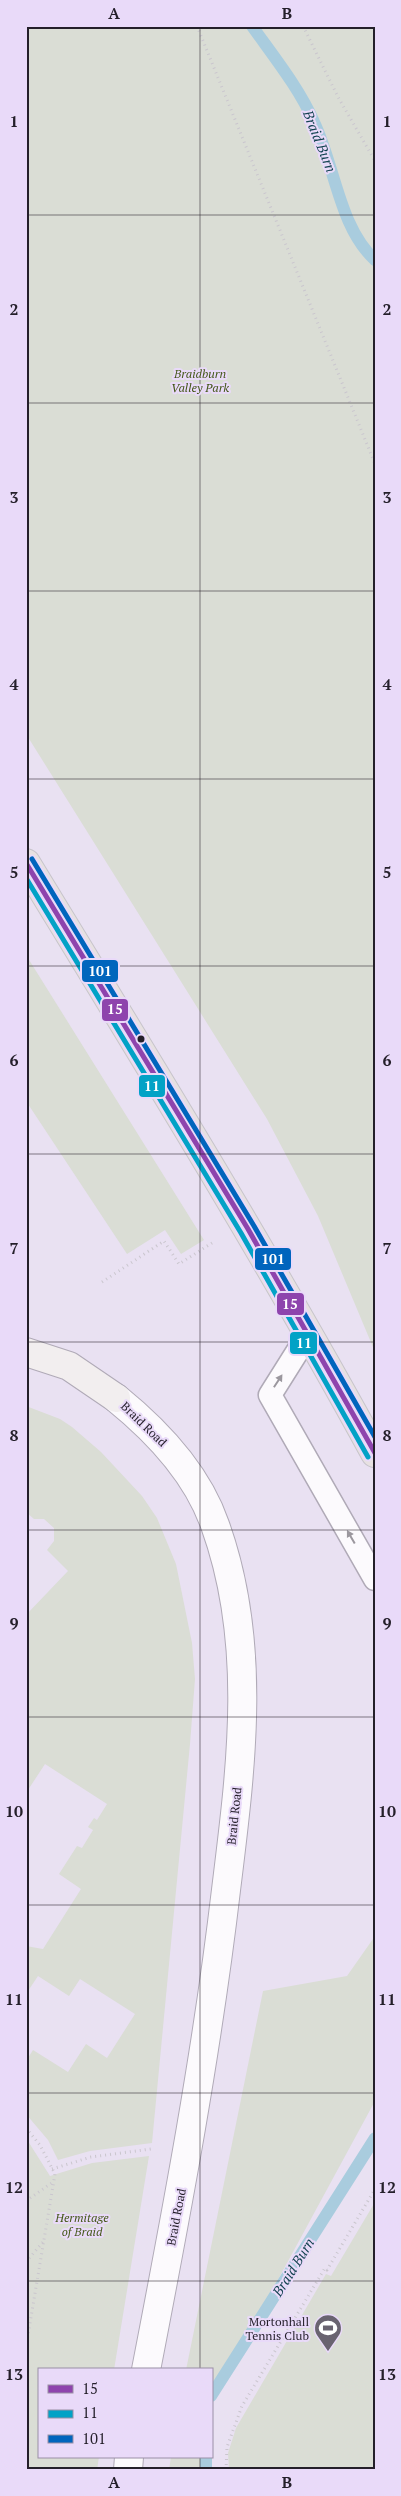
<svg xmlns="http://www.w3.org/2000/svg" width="401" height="2496" font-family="'PT Serif',serif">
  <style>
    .green { fill: #daddd5 }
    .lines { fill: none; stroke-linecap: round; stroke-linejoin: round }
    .stream { stroke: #a9ccde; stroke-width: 12 }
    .lane-casing { stroke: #b0aab7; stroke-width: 25 }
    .street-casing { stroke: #b0aab7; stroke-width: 30 }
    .secondary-casing { stroke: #b0aab7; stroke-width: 30 }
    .primary-casing { stroke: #c7c4cb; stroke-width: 30 }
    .path { stroke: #cac6ce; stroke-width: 3; stroke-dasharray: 1 4; stroke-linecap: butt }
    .lane { stroke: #fcfafd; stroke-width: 22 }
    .street { stroke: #fcfafd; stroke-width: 28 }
    .secondary { stroke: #f2eeef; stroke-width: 28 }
    .primary { stroke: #e7e1e2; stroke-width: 28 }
    .bus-1-casing { stroke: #e9daf9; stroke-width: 9 }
    .bus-2-casing { stroke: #e9daf9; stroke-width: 9 }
    .bus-3-casing { stroke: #e9daf9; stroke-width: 9 }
    .bus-1 { stroke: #8e44ad; stroke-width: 5 }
    .bus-2 { stroke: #02a2c6; stroke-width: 5 }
    .bus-3 { stroke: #0065bd; stroke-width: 5 }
    .oneway { fill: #9b979e }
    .grid { fill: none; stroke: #241f2a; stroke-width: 1; stroke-opacity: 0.55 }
    .bus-dot { fill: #241f2a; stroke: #e9daf9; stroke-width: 2 }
    .labels { text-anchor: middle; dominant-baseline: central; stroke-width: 4; stroke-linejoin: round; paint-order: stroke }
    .park-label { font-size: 12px; font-style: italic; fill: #435717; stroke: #e9daf9 }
    .street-label { font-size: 12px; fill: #241f2a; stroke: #e9daf9 }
    .poi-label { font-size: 12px; fill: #241f2a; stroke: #e9daf9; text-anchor: end }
    .water-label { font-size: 14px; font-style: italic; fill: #124250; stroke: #e9daf9 }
    .line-badge { stroke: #e9daf9; stroke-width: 2 }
    .badge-label { font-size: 14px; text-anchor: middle; font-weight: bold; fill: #fff }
    .neatline { fill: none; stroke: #241f2a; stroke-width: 2 }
    .grid-label { font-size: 16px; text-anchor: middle; font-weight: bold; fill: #241f2a }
  </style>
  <rect width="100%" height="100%" fill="#e9e1f2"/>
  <!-- green -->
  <g class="green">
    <path d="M 26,26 L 375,26 L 375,1352 L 318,1216 L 267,1119 L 26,734 Z"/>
    <path d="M 26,955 L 204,1240 L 181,1254 L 165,1230 L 127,1254 L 26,1101 Z"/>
    <path d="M 26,1406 L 60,1419 L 72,1427 L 101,1452 L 142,1496 L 157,1518 L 176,1564 L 192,1643 L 195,1679 L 190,1744 L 152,2143 L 90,2151 L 58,2160 L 48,2140 L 26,2114 L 26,2061 L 33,2050 L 68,2072 L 86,2044 L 107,2058 L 135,2014 L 80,1979 L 69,1996 L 38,1976 L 26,1994 L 26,1946 L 43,1949 L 81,1889 L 59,1874 L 77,1846 L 82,1848 L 93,1830 L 88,1827 L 94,1818 L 97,1820 L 107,1804 L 45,1764 L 26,1793 L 26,1615 L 68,1571 L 47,1550 L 54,1541 L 54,1528 L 44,1519 L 34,1519 L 26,1512 Z"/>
    <path d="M 375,1936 L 375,2101 L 211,2403 L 211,2370 L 186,2370 L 263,1991 L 347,1976 Z"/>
    <path d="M 26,2138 L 50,2176 L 92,2163 L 149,2156 L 114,2370 L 39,2370 L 39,2457 L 99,2457 L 97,2470 L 26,2470 Z"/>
    <path d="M 375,2202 L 375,2470 L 229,2470 L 228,2453 L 236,2428 L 326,2274 L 331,2276 Z"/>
    <path d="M 171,2457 L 206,2457 L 205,2470 L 169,2470 Z"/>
  </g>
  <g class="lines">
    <!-- stream -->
    <g class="stream">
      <path d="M 252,26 C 274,57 299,88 314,122 C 335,166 339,227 375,260"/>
      <path d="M 211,2396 L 375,2138"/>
      <path d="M 206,2470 L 206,2457"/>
    </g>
    <!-- lane casing -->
    <g class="lane-casing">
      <path id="lane" d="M 309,1333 L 270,1395 L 375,1579"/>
    </g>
    <!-- street casing -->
    <g class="street-casing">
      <g id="street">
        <path d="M 116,1398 C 158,1432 197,1473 215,1525 C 258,1644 241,1768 226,1890 C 207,2052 177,2210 146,2370"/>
        <path d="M 128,2470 L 129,2457"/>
      </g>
    </g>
    <!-- secondary casing -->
    <g class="secondary-casing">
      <path id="secondary" d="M 26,1352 L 69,1366 L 116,1398"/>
    </g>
    <!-- primary casing -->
    <g class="primary-casing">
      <path id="primary" d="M 26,863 C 145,1058 265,1252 375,1453"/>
    </g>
    <!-- path -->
    <g class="path">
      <path d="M 197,26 L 375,464"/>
      <path d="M 303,26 L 338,97 L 375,161"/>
      <path d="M 102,1282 L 164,1241 L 179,1264 L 215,1241"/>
      <path d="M 26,2128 L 40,2145 L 55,2174 L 26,2347"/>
      <path d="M 52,2169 L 91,2157 L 151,2149"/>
      <path d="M 26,2201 L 53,2182"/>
      <path d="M 26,2262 L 43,2242"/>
      <path d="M 226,2470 L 227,2447 L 242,2406 L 325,2268 L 327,2270 L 375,2189"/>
    </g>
    <!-- lane -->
    <use href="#lane" class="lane"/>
    <!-- street -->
    <use href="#street" class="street"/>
    <!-- secondary -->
    <use href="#secondary" class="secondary"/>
    <!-- primary -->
    <use href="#primary" class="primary"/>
    <!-- bus-1 casing -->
    <g class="bus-1-casing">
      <path id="bus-1" d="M 26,863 L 248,1229 L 375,1453"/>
    </g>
    <!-- bus-2 casing -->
    <g class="bus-2-casing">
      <path id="bus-2" d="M 26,878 L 241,1233 L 368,1457"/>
    </g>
    <!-- bus-3 casing -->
    <g class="bus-3-casing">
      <path id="bus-3" d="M 32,859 L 254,1226 L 375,1437"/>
    </g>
    <!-- bus-1 -->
    <use href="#bus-1" class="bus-1"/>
    <!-- bus-2 -->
    <use href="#bus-2" class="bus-2"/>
    <!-- bus-3 -->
    <use href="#bus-3" class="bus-3"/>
  </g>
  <!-- one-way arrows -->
  <defs><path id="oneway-solid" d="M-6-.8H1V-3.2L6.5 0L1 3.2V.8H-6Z" transform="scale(1.25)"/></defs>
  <g class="oneway">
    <use href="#oneway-solid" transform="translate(278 1381) rotate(-57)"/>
    <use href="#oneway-solid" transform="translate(351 1537) rotate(-120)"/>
  </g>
  <!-- grid -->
  <path class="grid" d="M 200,26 L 200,2370M 26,215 L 375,215M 26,403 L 375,403M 26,591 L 375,591M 26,779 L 375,779M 26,966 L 375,966M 26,1154 L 375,1154M 26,1342 L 375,1342M 26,1530 L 375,1530M 26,1717 L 375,1717M 26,1905 L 375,1905M 26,2093 L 375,2093M 26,2281 L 375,2281M 200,2457 L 200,2470"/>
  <!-- icons -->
  <defs>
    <g id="stadium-pin" transform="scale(1.4375)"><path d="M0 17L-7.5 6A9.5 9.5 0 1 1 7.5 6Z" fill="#696370" stroke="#e9daf9"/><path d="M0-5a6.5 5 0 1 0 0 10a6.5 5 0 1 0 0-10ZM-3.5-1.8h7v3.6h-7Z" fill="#fff"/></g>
  </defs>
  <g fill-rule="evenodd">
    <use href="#stadium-pin" x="328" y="2328"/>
  </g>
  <!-- markers -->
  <circle class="bus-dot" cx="141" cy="1039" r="4.5"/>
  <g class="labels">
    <!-- park labels -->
    <g class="park-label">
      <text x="200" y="373">Braidburn<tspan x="200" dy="14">Valley Park</tspan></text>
      <text x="82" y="2217">Hermitage<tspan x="82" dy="14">of Braid</tspan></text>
    </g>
    <!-- street labels -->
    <g class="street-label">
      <text transform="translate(144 1424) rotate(44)">Braid Road</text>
      <text transform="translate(234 1816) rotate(-84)">Braid Road</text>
      <text transform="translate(176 2217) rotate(-79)">Braid Road</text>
    </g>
    <!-- poi labels -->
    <g class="poi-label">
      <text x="309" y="2321">Mortonhall<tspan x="309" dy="14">Tennis Club</tspan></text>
    </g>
    <!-- water labels -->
    <g class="water-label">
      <text transform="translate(320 141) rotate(68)">Braid Burn</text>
      <text transform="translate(293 2267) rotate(-58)">Braid Burn</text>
    </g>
  </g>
  <g class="line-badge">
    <rect x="81" y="959" width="38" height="24" rx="5" fill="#0065bd"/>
    <rect x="101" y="998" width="28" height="24" rx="5" fill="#8e44ad"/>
    <rect x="138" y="1074" width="28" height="24" rx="5" fill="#02a2c6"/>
    <rect x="254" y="1247" width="38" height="24" rx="5" fill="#0065bd"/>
    <rect x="276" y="1292" width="29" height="24" rx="5" fill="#8e44ad"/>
    <rect x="289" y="1331" width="29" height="24" rx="5" fill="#02a2c6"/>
  </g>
  <g class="badge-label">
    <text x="100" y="976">101</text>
    <text x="115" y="1014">15</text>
    <text x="152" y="1091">11</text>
    <text x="273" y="1264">101</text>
    <text x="290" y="1309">15</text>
    <text x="304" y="1348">11</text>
  </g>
  <!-- border -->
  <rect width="401" height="2496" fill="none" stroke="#e9daf9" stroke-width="55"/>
  <!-- legend -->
  <rect x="38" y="2368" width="175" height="90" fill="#e9daf9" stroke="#9a8fa6"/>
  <rect x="48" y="2385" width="25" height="8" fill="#8e44ad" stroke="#9a8fa6"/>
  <text x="82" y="2394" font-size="15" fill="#241f2a">15</text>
  <rect x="48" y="2410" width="25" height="8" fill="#02a2c6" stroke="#9a8fa6"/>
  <text x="82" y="2418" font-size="15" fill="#241f2a">11</text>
  <rect x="48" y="2435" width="25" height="8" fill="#0065bd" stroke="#9a8fa6"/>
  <text x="82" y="2444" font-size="15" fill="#241f2a">101</text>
  <rect x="28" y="28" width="346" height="2440" class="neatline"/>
  <g class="grid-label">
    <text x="114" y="19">A</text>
    <text x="287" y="19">B</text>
    <text x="14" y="127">1</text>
    <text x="387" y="127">1</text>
    <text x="14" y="315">2</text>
    <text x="387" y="315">2</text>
    <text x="14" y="503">3</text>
    <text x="387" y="503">3</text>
    <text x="14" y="690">4</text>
    <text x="387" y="690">4</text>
    <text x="14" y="878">5</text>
    <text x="387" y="878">5</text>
    <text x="14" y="1066">6</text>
    <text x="387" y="1066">6</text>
    <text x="14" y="1254">7</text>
    <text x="387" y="1254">7</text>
    <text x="14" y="1441">8</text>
    <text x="387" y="1441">8</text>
    <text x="14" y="1629">9</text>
    <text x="387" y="1629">9</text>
    <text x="14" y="1817">10</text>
    <text x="387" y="1817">10</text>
    <text x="14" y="2005">11</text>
    <text x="387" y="2005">11</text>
    <text x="14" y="2193">12</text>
    <text x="387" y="2193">12</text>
    <text x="14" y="2380">13</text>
    <text x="387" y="2380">13</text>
    <text x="114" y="2488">A</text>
    <text x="287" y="2488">B</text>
  </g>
</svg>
